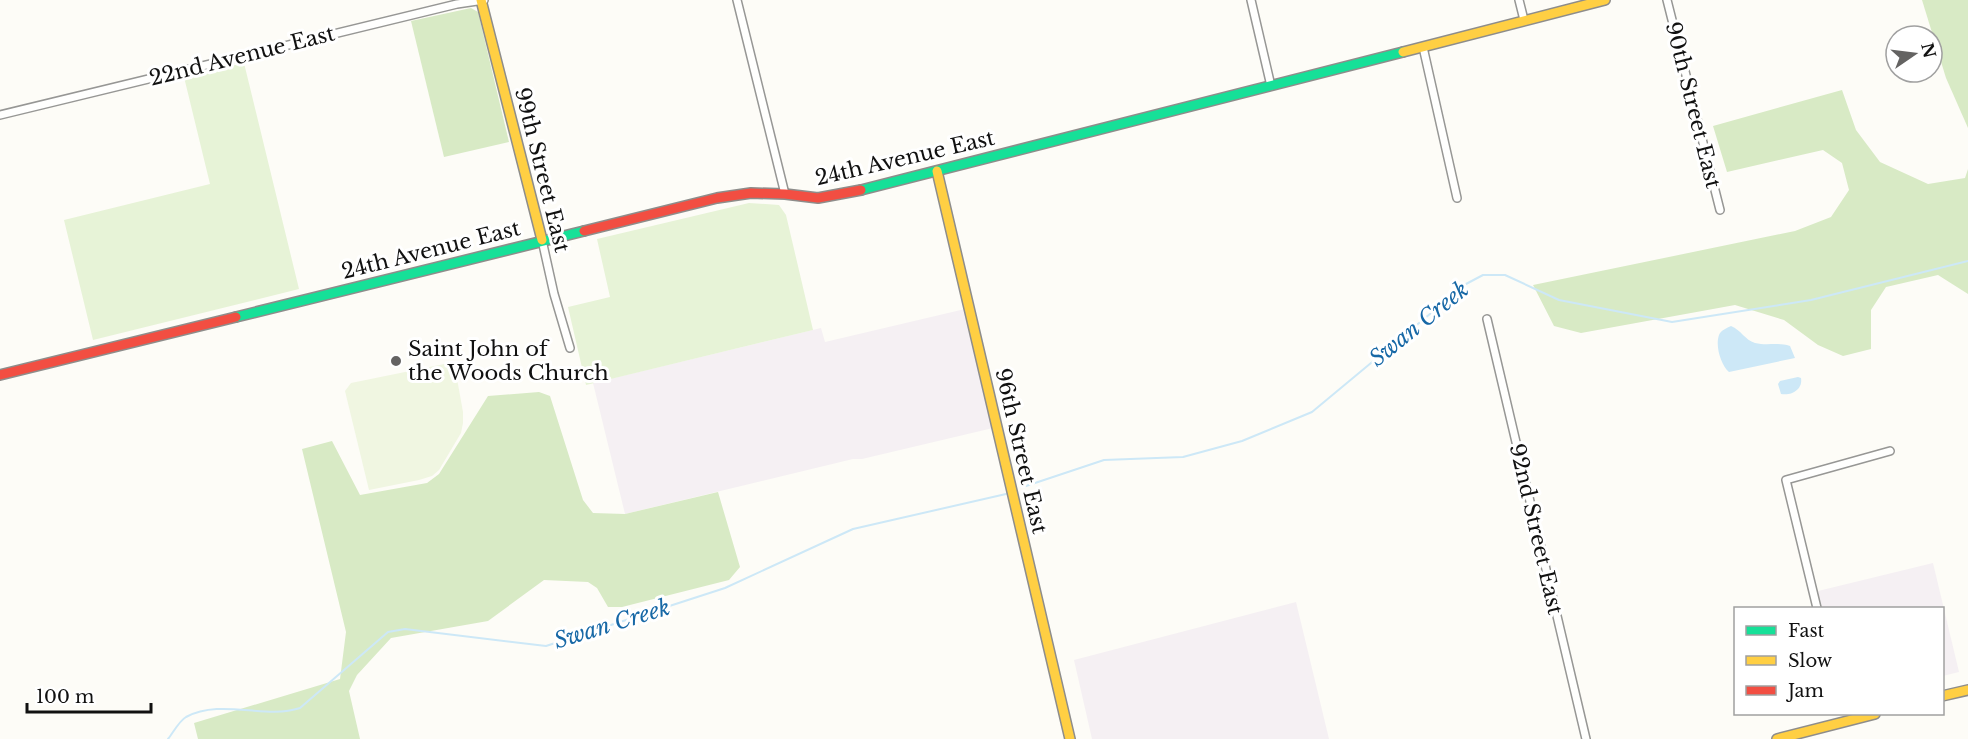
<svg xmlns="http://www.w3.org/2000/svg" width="1968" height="739" font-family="'Libre Baskerville',serif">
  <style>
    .industrial { fill: #f5f0f3 }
    .green { fill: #e7f3d7 }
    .forest { fill: #d8eac5 }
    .pitch { fill: #f0f6e1 }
    .water { fill: #cde8f7 }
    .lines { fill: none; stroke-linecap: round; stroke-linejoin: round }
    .stream { stroke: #cde8f7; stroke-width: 2 }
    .street-casing { stroke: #979795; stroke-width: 10 }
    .fast-casing { stroke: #8e8d8b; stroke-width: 12 }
    .slow-casing { stroke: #8e8d8b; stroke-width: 12 }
    .jam-casing { stroke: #8e8d8b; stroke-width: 12 }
    .street { stroke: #fffffe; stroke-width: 7 }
    .fast { stroke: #16e098; stroke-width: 9 }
    .slow { stroke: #ffcf43; stroke-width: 9 }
    .jam { stroke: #f24e42; stroke-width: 9 }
    .poi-dot { fill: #646362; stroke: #fff; stroke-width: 2 }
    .labels { text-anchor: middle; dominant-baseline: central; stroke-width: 6; stroke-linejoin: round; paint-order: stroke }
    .street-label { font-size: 21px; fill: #111; stroke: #fff }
    .poi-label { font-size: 21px; fill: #111; stroke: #fff; text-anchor: start }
    .water-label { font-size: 22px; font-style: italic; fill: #1768a6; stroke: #fff }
  </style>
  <rect width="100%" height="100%" fill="#fdfcf7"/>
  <!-- industrial -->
  <g class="industrial">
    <path d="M 965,309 L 993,428 L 862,459 L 853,459 L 625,514 L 593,383 L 821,328 L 825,342 Z"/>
    <path d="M 1933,563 L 1959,672 L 1943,676 L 1942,608 L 1822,608 L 1818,591 Z"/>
    <path d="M 1296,602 L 1329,739 L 1092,739 L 1074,660 Z"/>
  </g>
  <!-- green -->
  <g class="green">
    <path d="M 244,63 L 299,289 L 93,340 L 64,220 L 210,184 L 184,77 Z"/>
    <path d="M 749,203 L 779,205 L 786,215 L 813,330 L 586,385 L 568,307 L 610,297 L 597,239 Z"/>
  </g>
  <!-- forest -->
  <g class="forest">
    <path d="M 1922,0 L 1968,0 L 1968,128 L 1946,78 Z"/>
    <path d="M 471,8 L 478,12 L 509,142 L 444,157 L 411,21 Z"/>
    <path d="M 1842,90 L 1856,130 L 1880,162 L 1928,184 L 1965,178 L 1968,169 L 1968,294 L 1938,275 L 1886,287 L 1871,310 L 1871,349 L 1843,356 L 1818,345 L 1784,320 L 1735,305 L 1581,333 L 1554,326 L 1533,285 L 1795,231 L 1831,217 L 1849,190 L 1842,163 L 1823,150 L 1727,172 L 1713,126 Z"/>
    <path d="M 539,392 L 550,396 L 583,500 L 593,513 L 625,514 L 718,492 L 740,567 L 729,580 L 622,607 L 608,607 L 597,588 L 588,582 L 544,580 L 488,621 L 391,638 L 357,675 L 349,691 L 360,739 L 198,739 L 194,723 L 340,679 L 346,632 L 302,449 L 332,441 L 360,495 L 427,483 L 439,474 L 488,396 Z"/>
  </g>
  <!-- pitch -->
  <path class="pitch" d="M 454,362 L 463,412 L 463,423 L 461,433 L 439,470 L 432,476 L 419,480 L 369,490 L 345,391 L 351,383 Z"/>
  <!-- water -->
  <g class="water">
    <path d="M 1731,326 C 1741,330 1745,340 1755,343 C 1767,346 1778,342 1790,346 L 1795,358 L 1729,372 C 1721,365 1715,346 1719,335 C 1721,330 1727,328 1731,326 Z"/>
    <path d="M 1798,377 L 1801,378 C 1803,389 1792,396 1781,394 L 1778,384 L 1780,381 Z"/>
  </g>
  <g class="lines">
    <!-- stream -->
    <g class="stream">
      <path d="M 1026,486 L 1104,460 L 1183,457 L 1242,441 L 1312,412 L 1466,284 L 1483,275 L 1505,275 L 1559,300 L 1672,322 L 1811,300 L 1968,261"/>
      <path d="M 168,739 C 173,733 179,721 186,717 C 222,698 264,720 300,708 L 388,632 L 405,629 L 546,646 L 725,588 L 853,529 L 1006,494"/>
    </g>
    <!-- street casing -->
    <g class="street-casing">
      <g id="street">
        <path d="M 737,0 L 785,194"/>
        <path d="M 1251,0 L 1271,86"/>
        <path d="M 1519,0 L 1524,20"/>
        <path d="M 1667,0 L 1720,210"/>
        <path d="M 1423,47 L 1457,198"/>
        <path d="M 0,115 L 457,4 L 484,0"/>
        <path d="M 542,240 L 554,294 L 570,348"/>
        <path d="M 1487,319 L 1586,739"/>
        <path d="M 1817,608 L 1786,480 L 1890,451"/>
      </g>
    </g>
    <!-- fast casing -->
    <g class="fast-casing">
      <g id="fast">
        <path d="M 861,190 L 1403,52"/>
        <path d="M 236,317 L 584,231"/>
      </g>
    </g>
    <!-- slow casing -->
    <g class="slow-casing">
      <g id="slow">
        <path d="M 481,0 L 542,240"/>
        <path d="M 1403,52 L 1605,0"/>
        <path d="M 937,171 L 1070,739"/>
        <path d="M 1942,696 L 1968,690"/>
        <path d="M 1777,739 L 1875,714"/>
      </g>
    </g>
    <!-- jam casing -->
    <g class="jam-casing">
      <g id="jam">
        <path d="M 584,231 L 717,198 L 751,193 L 785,194 L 818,198 L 861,190"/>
        <path d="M 0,375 L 236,317"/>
      </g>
    </g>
    <!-- street -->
    <use href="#street" class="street"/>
    <!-- fast -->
    <use href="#fast" class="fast"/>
    <!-- slow -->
    <use href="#slow" class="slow"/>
    <!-- jam -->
    <use href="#jam" class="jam"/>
  </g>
  <!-- markers -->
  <circle class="poi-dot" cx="396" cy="361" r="6"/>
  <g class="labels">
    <!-- street labels -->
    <g class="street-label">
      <text transform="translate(242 56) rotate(-14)">22nd Avenue East</text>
      <text transform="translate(1693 105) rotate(76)">90th Street East</text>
      <text transform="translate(905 158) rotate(-13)">24th Avenue East</text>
      <text transform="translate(542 170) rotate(76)">99th Street East</text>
      <text transform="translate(431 250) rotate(-14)">24th Avenue East</text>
      <text transform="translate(1021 451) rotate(77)">96th Street East</text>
      <text transform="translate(1536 529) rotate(77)">92nd Street East</text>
    </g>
    <!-- poi labels -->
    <g class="poi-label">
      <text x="408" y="349">Saint John of<tspan x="408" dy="24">the Woods Church</tspan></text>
    </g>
    <!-- water labels -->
    <g class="water-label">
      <text transform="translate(1419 324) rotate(-39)">Swan Creek</text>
      <text transform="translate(612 624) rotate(-17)">Swan Creek</text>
    </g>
  </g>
  <!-- legend -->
  <rect x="1734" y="607" width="210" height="108" fill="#ffffff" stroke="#a0a0a0" stroke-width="1.5"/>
  <rect x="1746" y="626" width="30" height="9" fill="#16e098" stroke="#a0a0a0" stroke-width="1.5"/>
  <text x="1788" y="637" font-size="18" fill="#111111">Fast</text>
  <rect x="1746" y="656" width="30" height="9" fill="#ffcf43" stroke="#a0a0a0" stroke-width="1.5"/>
  <text x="1788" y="667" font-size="18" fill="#111111">Slow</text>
  <rect x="1746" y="686" width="30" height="9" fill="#f24e42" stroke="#a0a0a0" stroke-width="1.5"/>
  <text x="1788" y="697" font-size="18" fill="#111111">Jam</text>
  <!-- north arrow -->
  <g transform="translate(1914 54) rotate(76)"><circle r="28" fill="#ffffff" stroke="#a0a0a0" stroke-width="1.5"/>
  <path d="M0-4.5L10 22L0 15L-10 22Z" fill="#646362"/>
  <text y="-9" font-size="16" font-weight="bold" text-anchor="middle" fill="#111111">N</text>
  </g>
  <!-- scale -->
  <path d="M27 703v9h124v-9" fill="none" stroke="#111111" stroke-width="3"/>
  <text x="36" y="703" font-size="18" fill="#111111" stroke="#ffffff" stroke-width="4.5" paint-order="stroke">100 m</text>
</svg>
